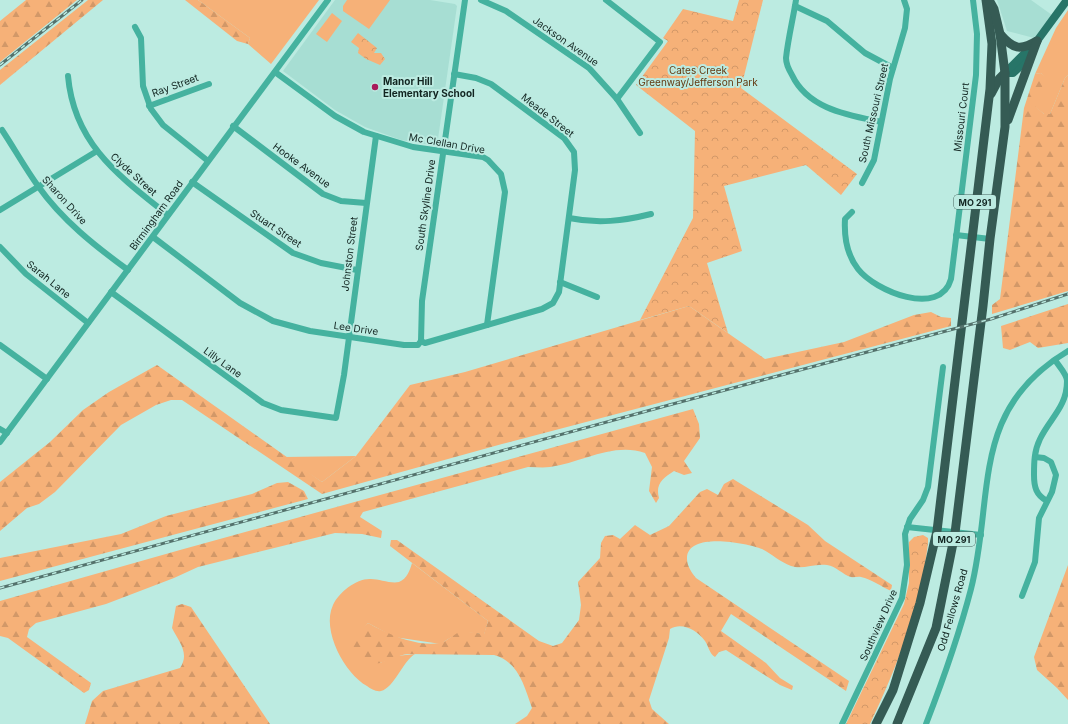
<svg xmlns="http://www.w3.org/2000/svg" width="1068" height="724" font-family="Inter,sans-serif">
  <style>
    .built { fill: #a7ded3 }
    .grass { fill: #f6b178 }
    .forest { fill: url(#forest-firs) }
    .park { fill: url(#park-crowns) }
    .lines { fill: none; stroke-linecap: round; stroke-linejoin: round }
    .minor { stroke: #45b29f; stroke-width: 6 }
    .major { stroke: #277568; stroke-width: 8 }
    .highway { stroke: #355b54; stroke-width: 9 }
    .rail-casing { stroke: #54726c; stroke-width: 3 }
    .rail { stroke: #bcebe1; stroke-width: 1.5; stroke-dasharray: 4.5; stroke-linecap: butt }
    .poi-dot { fill: #a81a5b; stroke: #bcebe1; stroke-width: 1.5 }
    .labels { text-anchor: middle; dominant-baseline: central; stroke-width: 4; stroke-linejoin: round; paint-order: stroke }
    .shield { fill: #bcebe1; stroke: #44605a; stroke-width: 1 }
    .shield-label { font-size: 9px; font-weight: bold; fill: #112420 }
    .street-label { font-size: 10px; fill: #112420; stroke: #bcebe1 }
    .park-label { font-size: 10px; fill: #633911; stroke: #bcebe1 }
    .poi-label { font-size: 10px; font-weight: bold; fill: #112420; stroke: #bcebe1; text-anchor: start }
  </style>
  <defs>
    <pattern id="forest-firs" width="22" height="20" patternUnits="userSpaceOnUse"><rect width="22" height="20" fill="#f6b178"/><path d="M5 1l3.5 6h-7zM16 11l3.5 6h-7z" fill="#d29868"/></pattern>
    <pattern id="park-crowns" width="20" height="18" patternUnits="userSpaceOnUse"><rect width="20" height="18" fill="#f6b178"/><path d="M2 6a3 3 0 1 1 6 0M12 15a3 3 0 1 1 6 0" fill="none" stroke="#d29868"/></pattern>
  </defs>
  <rect width="100%" height="100%" fill="#bcebe1"/>
  <!-- built -->
  <g class="built">
    <path d="M 335,0 L 430,0 L 455,4 L 457,6 L 437,146 L 401,140 L 365,127 L 335,110 L 283,71 Z"/>
    <path d="M 997,0 L 1031,0 L 1052,15 L 1034,38 L 1007,31 Z"/>
  </g>
  <!-- grass -->
  <g class="grass">
    <path d="M 198,0 L 319,0 L 271,64 L 248,44 L 250,38 Z"/>
    <path d="M 347,0 L 390,0 L 369,29 L 343,11 L 343,6 Z"/>
    <path d="M 1068,10 L 1068,75 L 1065,78 L 1050,114 L 1044,114 L 1034,106 L 1045,77 L 1041,73 L 1035,74 L 1056,28 Z"/>
    <path d="M 332,13 L 342,21 L 327,42 L 316,34 Z"/>
    <path d="M 356,456 L 322,482 L 284,457 Z"/>
    <path d="M 412,563 L 488,621 L 484,635 C 469,630 454,633 441,644 L 394,637 L 368,623 L 363,628 L 380,663 L 397,656 L 415,654 C 403,661 394,688 381,691 C 376,692 371,689 367,686 C 345,674 321,630 333,605 C 339,592 357,578 371,579 C 379,579 391,584 399,582 C 407,579 410,570 412,563 Z"/>
  </g>
  <!-- forest -->
  <g class="forest">
    <path d="M 26,0 L 77,0 L 0,62 L 0,21 Z"/>
    <path d="M 88,0 L 103,0 L 0,85 L 0,70 Z"/>
    <path d="M 185,0 L 198,0 L 250,38 L 248,44 L 237,41 Z"/>
    <path d="M 1041,73 L 1046,77 L 1035,106 L 1044,114 L 1050,114 L 1065,78 L 1068,75 L 1068,291 L 992,314 L 992,305 L 1000,299 L 1024,108 L 1035,74 Z"/>
    <path d="M 1068,304 L 1068,343 L 1038,348 L 1030,342 L 1010,350 L 1003,348 L 1001,326 Z"/>
    <path d="M 689,306 L 765,359 L 844,342 L 914,315 L 931,312 L 941,317 L 951,318 L 951,326 L 502,444 L 322,494 L 182,400 L 171,400 L 156,405 L 121,425 L 55,492 L 39,504 L 27,508 L 0,531 L 0,482 L 50,442 L 83,410 L 109,392 L 157,365 L 322,482 L 356,456 L 410,385 L 465,372 Z"/>
    <path d="M 693,409 L 699,424 L 700,438 L 684,461 L 692,473 L 684,475 L 674,471 C 663,478 655,484 659,498 L 656,503 L 649,491 L 652,467 L 645,453 C 613,442 581,463 550,467 C 543,468 535,467 528,467 L 363,512 L 360,517 L 382,531 L 381,538 L 362,534 L 335,533 L 198,567 L 174,578 L 106,604 L 36,623 L 29,629 L 27,637 L 91,683 L 89,690 L 84,693 L 8,638 L 0,636 L 0,601 L 180,550 Z"/>
    <path d="M 733,479 L 808,525 L 825,541 L 892,585 L 891,591 C 882,587 871,579 861,577 C 858,576 854,578 851,577 C 843,575 836,566 827,565 C 814,563 803,570 791,566 C 780,562 772,554 762,549 C 747,543 686,531 687,559 C 687,566 692,573 696,578 L 849,681 L 846,691 L 731,614 L 721,631 L 766,663 L 780,678 L 793,686 L 792,690 L 780,685 L 726,650 L 719,652 L 715,657 C 709,653 709,647 705,641 C 697,630 682,622 670,629 L 669,638 L 649,700 L 652,709 L 669,724 L 515,724 L 527,716 L 532,708 C 524,686 519,662 494,655 L 408,654 C 398,655 390,661 380,663 C 368,665 356,651 349,643 L 352,636 L 368,623 C 388,634 416,647 440,643 C 444,643 456,633 461,631 L 484,634 L 488,621 L 390,546 L 391,540 L 397,540 L 539,641 L 553,646 L 562,643 L 579,620 L 581,605 L 578,582 L 600,558 L 601,543 L 605,536 L 613,535 L 620,539 L 635,525 L 650,535 L 669,526 L 700,492 L 707,489 L 718,495 L 724,484 Z"/>
    <path d="M 288,482 L 304,491 L 308,499 L 0,581 L 0,558 L 121,534 L 166,516 L 252,494 L 277,483 Z"/>
    <path d="M 1068,565 L 1068,700 L 1057,688 L 1037,670 L 1034,657 Z"/>
    <path d="M 182,604 L 191,607 L 270,724 L 85,724 L 92,701 L 103,691 L 180,668 C 190,653 179,642 172,628 L 176,606 Z"/>
  </g>
  <!-- park -->
  <g class="park">
    <path d="M 739,0 L 763,0 L 741,88 L 857,174 L 841,195 L 806,165 L 724,186 L 742,251 L 707,263 L 728,333 L 689,306 L 640,320 L 693,218 L 695,131 L 636,85 L 668,41 L 663,38 L 683,9 L 733,21 Z"/>
    <path d="M 358,33 L 377,48 L 374,53 L 381,53 L 385,59 L 380,65 L 366,59 L 358,53 L 359,48 L 351,42 Z"/>
    <path d="M 923,535 L 928,538 L 928,543 C 921,606 897,667 870,724 L 846,724 L 904,604 L 909,583 L 909,542 L 914,537 Z"/>
  </g>
  <g class="lines">
    <!-- minor -->
    <g class="minor">
      <path d="M 481,0 L 506,11 L 589,68 L 617,99 L 640,133"/>
      <path d="M 606,0 L 660,42 L 617,99"/>
      <path d="M 796,0 C 793,19 788,39 786,58 C 786,63 789,70 792,75 C 808,109 848,115 881,122"/>
      <path d="M 795,6 L 827,21 L 865,53 L 893,68"/>
      <path d="M 135,27 L 141,38 L 143,86 L 151,109 L 163,125 L 208,161"/>
      <path d="M 275,72 L 335,116 L 364,132 L 413,147 L 483,157 L 488,160 L 501,174 L 505,192 L 487,325"/>
      <path d="M 68,76 C 74,144 119,176 168,215"/>
      <path d="M 149,106 L 209,84"/>
      <path d="M 233,126 L 323,194 L 341,201 L 366,203"/>
      <path d="M 2,130 C 14,148 25,168 38,186 C 62,220 95,246 128,270"/>
      <path d="M 192,182 L 293,253 L 321,263 L 357,270"/>
      <path d="M 862,183 L 874,160 L 890,79 L 905,28 L 907,9 L 904,0"/>
      <path d="M 0,210 L 97,151"/>
      <path d="M 852,212 L 845,219 C 844,237 847,255 858,269 C 875,291 940,318 951,279 L 976,75 L 977,34 L 973,0"/>
      <path d="M 569,218 C 598,224 623,221 651,214"/>
      <path d="M 956,235 L 990,239"/>
      <path d="M 153,237 L 240,303 L 273,321 L 310,331 L 404,345 L 418,345 L 421,341"/>
      <path d="M 0,247 L 26,274 L 88,323"/>
      <path d="M 560,282 L 597,297"/>
      <path d="M 111,292 L 263,403 L 281,410 L 336,418 L 344,375 L 376,136"/>
      <path d="M 421,341 L 425,343 L 542,309 L 553,303 L 559,292 L 575,170 L 574,152 L 564,138 L 491,84 L 476,78 L 454,74"/>
      <path d="M 421,341 L 422,301 L 465,0"/>
      <path d="M 0,345 L 47,379"/>
      <path d="M 0,429 L 7,433"/>
      <path d="M 0,442 L 328,0"/>
      <path d="M 1047,501 C 1036,495 1034,487 1034,475 C 1034,463 1034,451 1040,439 C 1050,418 1067,407 1067,381 C 1067,374 1058,365 1055,360"/>
      <path d="M 907,527 L 981,535"/>
      <path d="M 1022,596 L 1035,562 L 1039,518 L 1052,492 L 1056,475 L 1051,462 L 1044,458 L 1035,457"/>
      <path d="M 842,724 L 902,598 L 907,565 L 905,534 L 910,519 L 923,500 L 928,487 L 943,367"/>
      <path d="M 926,724 C 943,680 959,635 971,589 C 995,494 969,410 1068,351"/>
    </g>
    <!-- major -->
    <g class="major">
      <path d="M 1005,73 L 1013,73 L 1026,61 L 1037,41 L 1067,0"/>
      <path d="M 1005,73 L 1030,48"/>
    </g>
    <!-- highway -->
    <g class="highway">
      <path d="M 1000,34 C 1013,49 1020,51 1037,41"/>
      <path d="M 991,94 L 999,79 L 1005,73"/>
      <path d="M 1008,120 L 1037,41"/>
      <path d="M 876,724 L 893,690 L 920,603 L 937,531 L 990,89 L 992,44 L 986,0"/>
      <path d="M 897,724 L 936,628 L 955,533 L 983,306 L 990,239 L 1005,127 L 1005,73 L 1000,34 L 994,9 L 989,0"/>
    </g>
    <!-- rail casing -->
    <g class="rail-casing">
      <g id="rail">
        <path d="M 0,65 L 82,0"/>
        <path d="M 0,588 L 669,405 L 991,319 L 1068,294"/>
      </g>
    </g>
    <!-- rail -->
    <use href="#rail" class="rail"/>
  </g>
  <!-- markers -->
  <circle class="poi-dot" cx="375" cy="87" r="4"/>
  <g class="labels">
    <!-- shield labels -->
    <g class="shield">
      <rect x="954" y="195" width="42" height="14" rx="3"/>
      <rect x="933" y="532" width="42" height="14" rx="3"/>
    </g>
    <g class="shield-label">
      <text x="975" y="202">MO 291</text>
      <text x="954" y="539">MO 291</text>
    </g>
    <!-- street labels -->
    <g class="street-label">
      <text transform="translate(566 41) rotate(35)">Jackson Avenue</text>
      <text transform="translate(175 85) rotate(-20)">Ray Street</text>
      <text transform="translate(873 113) rotate(-77)">South Missouri Street</text>
      <text transform="translate(548 115) rotate(38)">Meade Street</text>
      <text transform="translate(961 117) rotate(-83)">Missouri Court</text>
      <text transform="translate(447 143) rotate(10)">Mc Clellan Drive</text>
      <text transform="translate(302 165) rotate(36)">Hooke Avenue</text>
      <text transform="translate(134 174) rotate(42)">Clyde Street</text>
      <text transform="translate(65 200) rotate(48)">Sharon Drive</text>
      <text transform="translate(425 205) rotate(-82)">South Skyline Drive</text>
      <text transform="translate(156 215) rotate(-54)">Birmingham Road</text>
      <text transform="translate(276 228) rotate(34)">Stuart Street</text>
      <text transform="translate(349 254) rotate(-83)">Johnston Street</text>
      <text transform="translate(49 279) rotate(39)">Sarah Lane</text>
      <text transform="translate(356 328) rotate(8)">Lee Drive</text>
      <text transform="translate(223 362) rotate(36)">Lilly Lane</text>
      <text transform="translate(952 610) rotate(-74)">Odd Fellows Road</text>
      <text transform="translate(878 625) rotate(-66)">Southview Drive</text>
    </g>
    <!-- park labels -->
    <g class="park-label">
      <text x="698" y="70">Cates Creek<tspan x="698" dy="12">Greenway/Jefferson Park</tspan></text>
    </g>
    <!-- poi labels -->
    <g class="poi-label">
      <text x="383" y="81">Manor Hill<tspan x="383" dy="12">Elementary School</tspan></text>
    </g>
  </g>
</svg>
